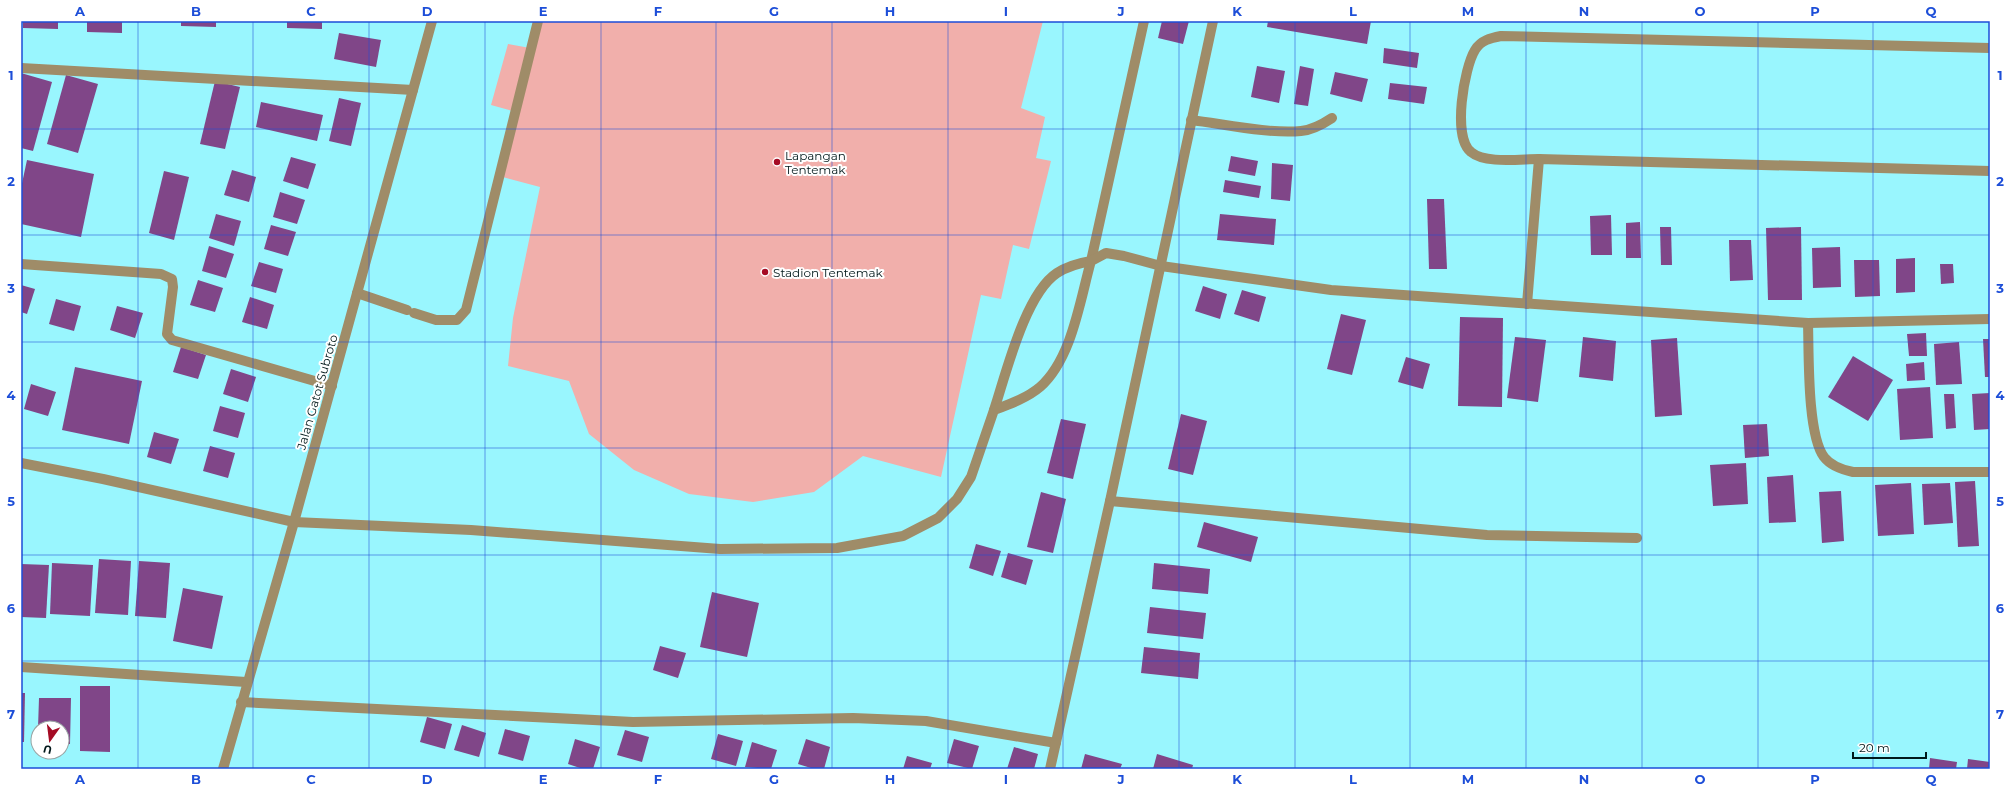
<svg xmlns="http://www.w3.org/2000/svg" width="2011" height="790" font-family="Montserrat,sans-serif">
  <style>
    .green { fill: #f1afab }
    .building { fill: #804688 }
    .lines { fill: none; stroke-linecap: round; stroke-linejoin: round }
    .minor { stroke: #9f8c68; stroke-width: 10 }
    .grid { fill: none; stroke: #1d4ed8; stroke-width: 1; stroke-opacity: 0.55 }
    .poi-dot { fill: #a50b24; stroke: #fff; stroke-width: 1.5 }
    .labels { text-anchor: middle; dominant-baseline: central; stroke-width: 4; stroke-linejoin: round; paint-order: stroke }
    .poi-label { font-size: 12px; fill: #00181a; stroke: #fff; text-anchor: start }
    .street-label { font-size: 12px; fill: #00181a; stroke: #fff }
    .neatline { fill: none; stroke: #1d4ed8; stroke-width: 1.5 }
    .grid-label { font-size: 13px; text-anchor: middle; font-weight: bold; fill: #1d4ed8 }
  </style>
  <rect width="100%" height="100%" fill="#99f6fe"/>
  <!-- green -->
  <path class="green" d="M 536,21 L 1043,21 L 1021,108 L 1045,117 L 1036,158 L 1051,161 L 1029,249 L 1013,245 L 1001,299 L 981,295 L 941,477 L 863,456 L 814,492 L 753,502 L 689,494 L 634,470 L 589,434 L 569,381 L 508,366 L 513,318 L 540,187 L 499,176 L 516,112 L 491,105 L 508,44 L 530,48 Z"/>
  <!-- building -->
  <g class="building">
    <path d="M 23,21 L 58,21 L 58,29 L 23,28 Z"/>
    <path d="M 87,21 L 122,21 L 122,33 L 87,32 Z"/>
    <path d="M 181,21 L 216,21 L 216,27 L 181,26 Z"/>
    <path d="M 287,21 L 322,21 L 322,29 L 287,28 Z"/>
    <path d="M 1162,21 L 1189,21 L 1183,44 L 1158,38 Z"/>
    <path d="M 1268,21 L 1371,21 L 1367,44 L 1267,27 Z"/>
    <path d="M 339,33 L 381,40 L 376,67 L 334,59 Z"/>
    <path d="M 1384,48 L 1419,53 L 1417,68 L 1383,63 Z"/>
    <path d="M 1257,66 L 1285,71 L 1279,103 L 1251,97 Z"/>
    <path d="M 1300,66 L 1314,69 L 1308,106 L 1294,104 Z"/>
    <path d="M 1335,72 L 1368,79 L 1362,102 L 1330,94 Z"/>
    <path d="M 21,73 L 52,82 L 33,151 L 21,148 Z"/>
    <path d="M 66,75 L 98,84 L 78,153 L 47,144 Z"/>
    <path d="M 215,81 L 240,87 L 225,149 L 200,144 Z"/>
    <path d="M 1390,83 L 1427,87 L 1424,104 L 1388,99 Z"/>
    <path d="M 339,98 L 361,103 L 351,146 L 329,141 Z"/>
    <path d="M 261,102 L 323,115 L 317,141 L 256,127 Z"/>
    <path d="M 1231,156 L 1258,161 L 1255,176 L 1228,171 Z"/>
    <path d="M 291,157 L 316,164 L 308,189 L 283,181 Z"/>
    <path d="M 27,160 L 94,174 L 81,237 L 21,224 L 21,188 Z"/>
    <path d="M 1272,163 L 1293,165 L 1290,201 L 1271,199 Z"/>
    <path d="M 232,170 L 256,177 L 249,202 L 224,195 Z"/>
    <path d="M 164,171 L 189,177 L 174,240 L 149,233 Z"/>
    <path d="M 1225,180 L 1261,186 L 1259,198 L 1223,192 Z"/>
    <path d="M 280,192 L 305,200 L 297,224 L 273,217 Z"/>
    <path d="M 1427,199 L 1444,199 L 1447,269 L 1429,269 Z"/>
    <path d="M 216,214 L 241,221 L 234,246 L 209,238 Z"/>
    <path d="M 1220,214 L 1276,219 L 1274,245 L 1217,240 Z"/>
    <path d="M 1611,215 L 1612,255 L 1591,255 L 1590,216 Z"/>
    <path d="M 1640,222 L 1641,258 L 1626,258 L 1626,223 Z"/>
    <path d="M 271,225 L 296,232 L 288,256 L 264,249 Z"/>
    <path d="M 1660,227 L 1671,227 L 1672,265 L 1661,265 Z"/>
    <path d="M 1801,227 L 1802,300 L 1768,300 L 1766,228 Z"/>
    <path d="M 1729,240 L 1751,240 L 1753,280 L 1730,281 Z"/>
    <path d="M 209,246 L 234,254 L 226,278 L 202,271 Z"/>
    <path d="M 1840,247 L 1841,287 L 1813,288 L 1812,248 Z"/>
    <path d="M 1915,258 L 1915,292 L 1896,293 L 1896,259 Z"/>
    <path d="M 1854,260 L 1879,260 L 1880,296 L 1855,297 Z"/>
    <path d="M 259,262 L 283,269 L 276,293 L 251,286 Z"/>
    <path d="M 1940,264 L 1953,264 L 1954,283 L 1941,284 Z"/>
    <path d="M 198,280 L 223,288 L 215,312 L 190,305 Z"/>
    <path d="M 21,285 L 35,289 L 27,314 L 21,312 Z"/>
    <path d="M 1203,286 L 1227,294 L 1220,319 L 1195,311 Z"/>
    <path d="M 1242,290 L 1266,297 L 1259,322 L 1234,314 Z"/>
    <path d="M 250,297 L 274,305 L 267,329 L 242,322 Z"/>
    <path d="M 56,299 L 81,306 L 74,331 L 49,324 Z"/>
    <path d="M 117,306 L 143,313 L 135,338 L 110,330 Z"/>
    <path d="M 1341,314 L 1366,320 L 1352,375 L 1327,369 Z"/>
    <path d="M 1460,317 L 1503,318 L 1502,407 L 1458,406 Z"/>
    <path d="M 1926,333 L 1927,356 L 1909,356 L 1907,334 Z"/>
    <path d="M 1515,337 L 1546,340 L 1538,402 L 1507,398 Z"/>
    <path d="M 1583,337 L 1616,341 L 1613,381 L 1579,377 Z"/>
    <path d="M 1677,338 L 1682,415 L 1655,417 L 1651,340 Z"/>
    <path d="M 1983,339 L 1990,339 L 1990,377 L 1985,377 Z"/>
    <path d="M 1959,342 L 1962,384 L 1936,385 L 1934,344 Z"/>
    <path d="M 181,347 L 206,355 L 198,379 L 173,372 Z"/>
    <path d="M 1853,356 L 1893,380 L 1868,421 L 1828,397 Z"/>
    <path d="M 1406,357 L 1430,364 L 1423,389 L 1398,382 Z"/>
    <path d="M 1924,362 L 1925,380 L 1907,381 L 1906,364 Z"/>
    <path d="M 75,367 L 142,381 L 129,444 L 62,430 Z"/>
    <path d="M 231,369 L 256,377 L 248,402 L 223,394 Z"/>
    <path d="M 31,384 L 56,392 L 48,416 L 24,409 Z"/>
    <path d="M 1930,387 L 1933,438 L 1900,440 L 1897,389 Z"/>
    <path d="M 1990,393 L 1990,429 L 1974,430 L 1972,394 Z"/>
    <path d="M 1944,394 L 1954,394 L 1956,428 L 1946,429 Z"/>
    <path d="M 220,406 L 245,413 L 238,438 L 213,431 Z"/>
    <path d="M 1181,414 L 1207,421 L 1193,475 L 1168,469 Z"/>
    <path d="M 1061,419 L 1086,424 L 1073,479 L 1047,473 Z"/>
    <path d="M 1767,424 L 1769,456 L 1745,458 L 1743,425 Z"/>
    <path d="M 154,432 L 179,439 L 171,464 L 147,457 Z"/>
    <path d="M 210,446 L 235,453 L 228,478 L 203,471 Z"/>
    <path d="M 1746,463 L 1748,504 L 1713,506 L 1710,465 Z"/>
    <path d="M 1793,475 L 1796,522 L 1769,523 L 1767,477 Z"/>
    <path d="M 1975,481 L 1979,546 L 1958,547 L 1955,482 Z"/>
    <path d="M 1911,483 L 1914,534 L 1878,536 L 1875,485 Z"/>
    <path d="M 1950,483 L 1953,523 L 1924,525 L 1922,484 Z"/>
    <path d="M 1841,491 L 1844,541 L 1822,543 L 1819,492 Z"/>
    <path d="M 1041,492 L 1066,499 L 1053,553 L 1027,547 Z"/>
    <path d="M 1204,522 L 1258,537 L 1251,562 L 1197,547 Z"/>
    <path d="M 976,544 L 1001,551 L 993,576 L 969,568 Z"/>
    <path d="M 1008,553 L 1033,560 L 1026,585 L 1001,577 Z"/>
    <path d="M 99,559 L 131,561 L 128,615 L 95,613 Z"/>
    <path d="M 139,561 L 170,563 L 166,618 L 135,616 Z"/>
    <path d="M 52,563 L 93,565 L 90,616 L 50,614 Z"/>
    <path d="M 1154,563 L 1210,569 L 1208,594 L 1152,589 Z"/>
    <path d="M 21,564 L 49,565 L 46,618 L 21,617 Z"/>
    <path d="M 183,588 L 223,596 L 212,649 L 173,641 Z"/>
    <path d="M 712,592 L 759,603 L 747,657 L 700,647 Z"/>
    <path d="M 1150,607 L 1206,613 L 1203,639 L 1147,633 Z"/>
    <path d="M 660,646 L 686,653 L 678,678 L 653,670 Z"/>
    <path d="M 1144,647 L 1200,653 L 1198,679 L 1141,673 Z"/>
    <path d="M 80,686 L 110,686 L 110,752 L 80,751 Z"/>
    <path d="M 21,693 L 25,693 L 24,742 L 21,742 Z"/>
    <path d="M 39,698 L 71,698 L 70,744 L 62,744 L 62,728 L 38,728 Z"/>
    <path d="M 427,717 L 452,724 L 445,749 L 420,742 Z"/>
    <path d="M 462,725 L 486,733 L 479,757 L 454,750 Z"/>
    <path d="M 505,729 L 530,736 L 523,761 L 498,754 Z"/>
    <path d="M 625,730 L 649,737 L 642,762 L 617,755 Z"/>
    <path d="M 718,734 L 743,741 L 736,766 L 711,759 Z"/>
    <path d="M 575,739 L 600,747 L 593,769 L 583,769 L 568,764 Z"/>
    <path d="M 806,739 L 830,747 L 824,769 L 814,769 L 798,764 Z"/>
    <path d="M 954,739 L 979,746 L 972,769 L 947,763 Z"/>
    <path d="M 752,742 L 777,750 L 771,769 L 745,767 Z"/>
    <path d="M 1014,747 L 1038,754 L 1034,769 L 1007,769 Z"/>
    <path d="M 1085,754 L 1122,764 L 1120,769 L 1081,769 Z"/>
    <path d="M 1157,754 L 1193,765 L 1192,769 L 1153,769 Z"/>
    <path d="M 907,756 L 932,763 L 930,769 L 903,769 Z"/>
    <path d="M 1930,758 L 1957,762 L 1956,769 L 1929,769 Z"/>
    <path d="M 1968,759 L 1990,762 L 1990,769 L 1967,769 Z"/>
  </g>
  <g class="lines">
    <!-- minor -->
    <g class="minor">
      <path d="M 21,68 L 413,90"/>
      <path d="M 1191,120 C 1224,124 1268,134 1301,131 C 1313,130 1323,124 1332,118"/>
      <path d="M 1539,159 C 1520,159 1485,164 1471,152 C 1452,137 1464,68 1475,50 C 1481,40 1491,38 1501,36 L 1990,48"/>
      <path d="M 21,264 L 161,274 L 172,279 L 173,287 L 167,334 L 172,340 L 332,386"/>
      <path d="M 357,293 L 407,310"/>
      <path d="M 1527,304 L 1539,159 L 1990,171"/>
      <path d="M 414,313 L 436,320 L 457,320 L 466,310 L 538,21"/>
      <path d="M 1808,323 C 1809,354 1807,434 1824,457 C 1831,466 1843,470 1853,472 L 1990,472"/>
      <path d="M 994,410 C 1006,374 1025,294 1057,273 C 1068,266 1079,263 1091,261 L 1144,21"/>
      <path d="M 21,463 L 103,479 L 294,522 L 471,530 L 720,549 L 837,548 L 903,536 L 938,518 L 957,499 L 971,477 L 994,410 C 1010,404 1027,398 1040,387 C 1072,359 1080,300 1091,261 L 1106,253 L 1124,256 L 1161,266 L 1331,290 L 1808,323 L 1990,319"/>
      <path d="M 1110,501 L 1487,535 L 1637,538"/>
      <path d="M 21,667 L 246,682"/>
      <path d="M 241,702 L 633,722 L 853,718 L 926,721 L 1056,743"/>
      <path d="M 223,769 L 294,522 L 432,21"/>
      <path d="M 1050,769 L 1110,501 L 1213,21"/>
    </g>
  </g>
  <!-- grid -->
  <path class="grid" d="M 138,21 L 138,769M 253,21 L 253,769M 369,21 L 369,769M 485,21 L 485,769M 601,21 L 601,769M 716,21 L 716,769M 832,21 L 832,769M 948,21 L 948,769M 1063,21 L 1063,769M 1179,21 L 1179,769M 1295,21 L 1295,769M 1410,21 L 1410,769M 1526,21 L 1526,769M 1642,21 L 1642,769M 1758,21 L 1758,769M 1873,21 L 1873,769M 21,129 L 1990,129M 21,235 L 1990,235M 21,342 L 1990,342M 21,448 L 1990,448M 21,555 L 1990,555M 21,661 L 1990,661"/>
  <!-- markers -->
  <g class="poi-dot">
    <circle cx="777" cy="162" r="4"/>
    <circle cx="765" cy="272" r="4"/>
  </g>
  <g class="labels">
    <!-- poi labels -->
    <g class="poi-label">
      <text x="785" y="155">Lapangan<tspan x="785" dy="14">Tentemak</tspan></text>
      <text x="773" y="272">Stadion Tentemak</text>
    </g>
    <!-- street labels -->
    <g class="street-label">
      <text transform="translate(317 392) rotate(-74)">Jalan Gatot Subroto</text>
    </g>
  </g>
  <!-- border -->
  <rect width="2011" height="790" fill="none" stroke="#ffffff" stroke-width="44"/>
  <!-- north arrow -->
  <g transform="translate(50 740) rotate(194)"><circle r="19" fill="#ffffff" stroke="#99a3a3"/>
  <path d="M0-3L7 15L0 10L-7 15Z" fill="#a50b24"/>
  <text y="-6" font-size="11" font-weight="bold" text-anchor="middle" fill="#00181a">U</text>
  </g>
  <!-- scale -->
  <path d="M1853 752v6h73v-6" fill="none" stroke="#00181a" stroke-width="2"/>
  <text x="1859" y="752" font-size="12" fill="#00181a" stroke="#ffffff" stroke-width="3" paint-order="stroke">20 m</text>
  <rect x="22" y="22" width="1967" height="746" class="neatline"/>
  <g class="grid-label">
    <text x="80" y="16">A</text>
    <text x="196" y="16">B</text>
    <text x="311" y="16">C</text>
    <text x="427" y="16">D</text>
    <text x="543" y="16">E</text>
    <text x="658" y="16">F</text>
    <text x="774" y="16">G</text>
    <text x="890" y="16">H</text>
    <text x="1006" y="16">I</text>
    <text x="1121" y="16">J</text>
    <text x="1237" y="16">K</text>
    <text x="1353" y="16">L</text>
    <text x="1468" y="16">M</text>
    <text x="1584" y="16">N</text>
    <text x="1700" y="16">O</text>
    <text x="1815" y="16">P</text>
    <text x="1931" y="16">Q</text>
    <text x="11" y="80">1</text>
    <text x="2000" y="80">1</text>
    <text x="11" y="186">2</text>
    <text x="2000" y="186">2</text>
    <text x="11" y="293">3</text>
    <text x="2000" y="293">3</text>
    <text x="11" y="400">4</text>
    <text x="2000" y="400">4</text>
    <text x="11" y="506">5</text>
    <text x="2000" y="506">5</text>
    <text x="11" y="613">6</text>
    <text x="2000" y="613">6</text>
    <text x="11" y="719">7</text>
    <text x="2000" y="719">7</text>
    <text x="80" y="784">A</text>
    <text x="196" y="784">B</text>
    <text x="311" y="784">C</text>
    <text x="427" y="784">D</text>
    <text x="543" y="784">E</text>
    <text x="658" y="784">F</text>
    <text x="774" y="784">G</text>
    <text x="890" y="784">H</text>
    <text x="1006" y="784">I</text>
    <text x="1121" y="784">J</text>
    <text x="1237" y="784">K</text>
    <text x="1353" y="784">L</text>
    <text x="1468" y="784">M</text>
    <text x="1584" y="784">N</text>
    <text x="1700" y="784">O</text>
    <text x="1815" y="784">P</text>
    <text x="1931" y="784">Q</text>
  </g>
</svg>
